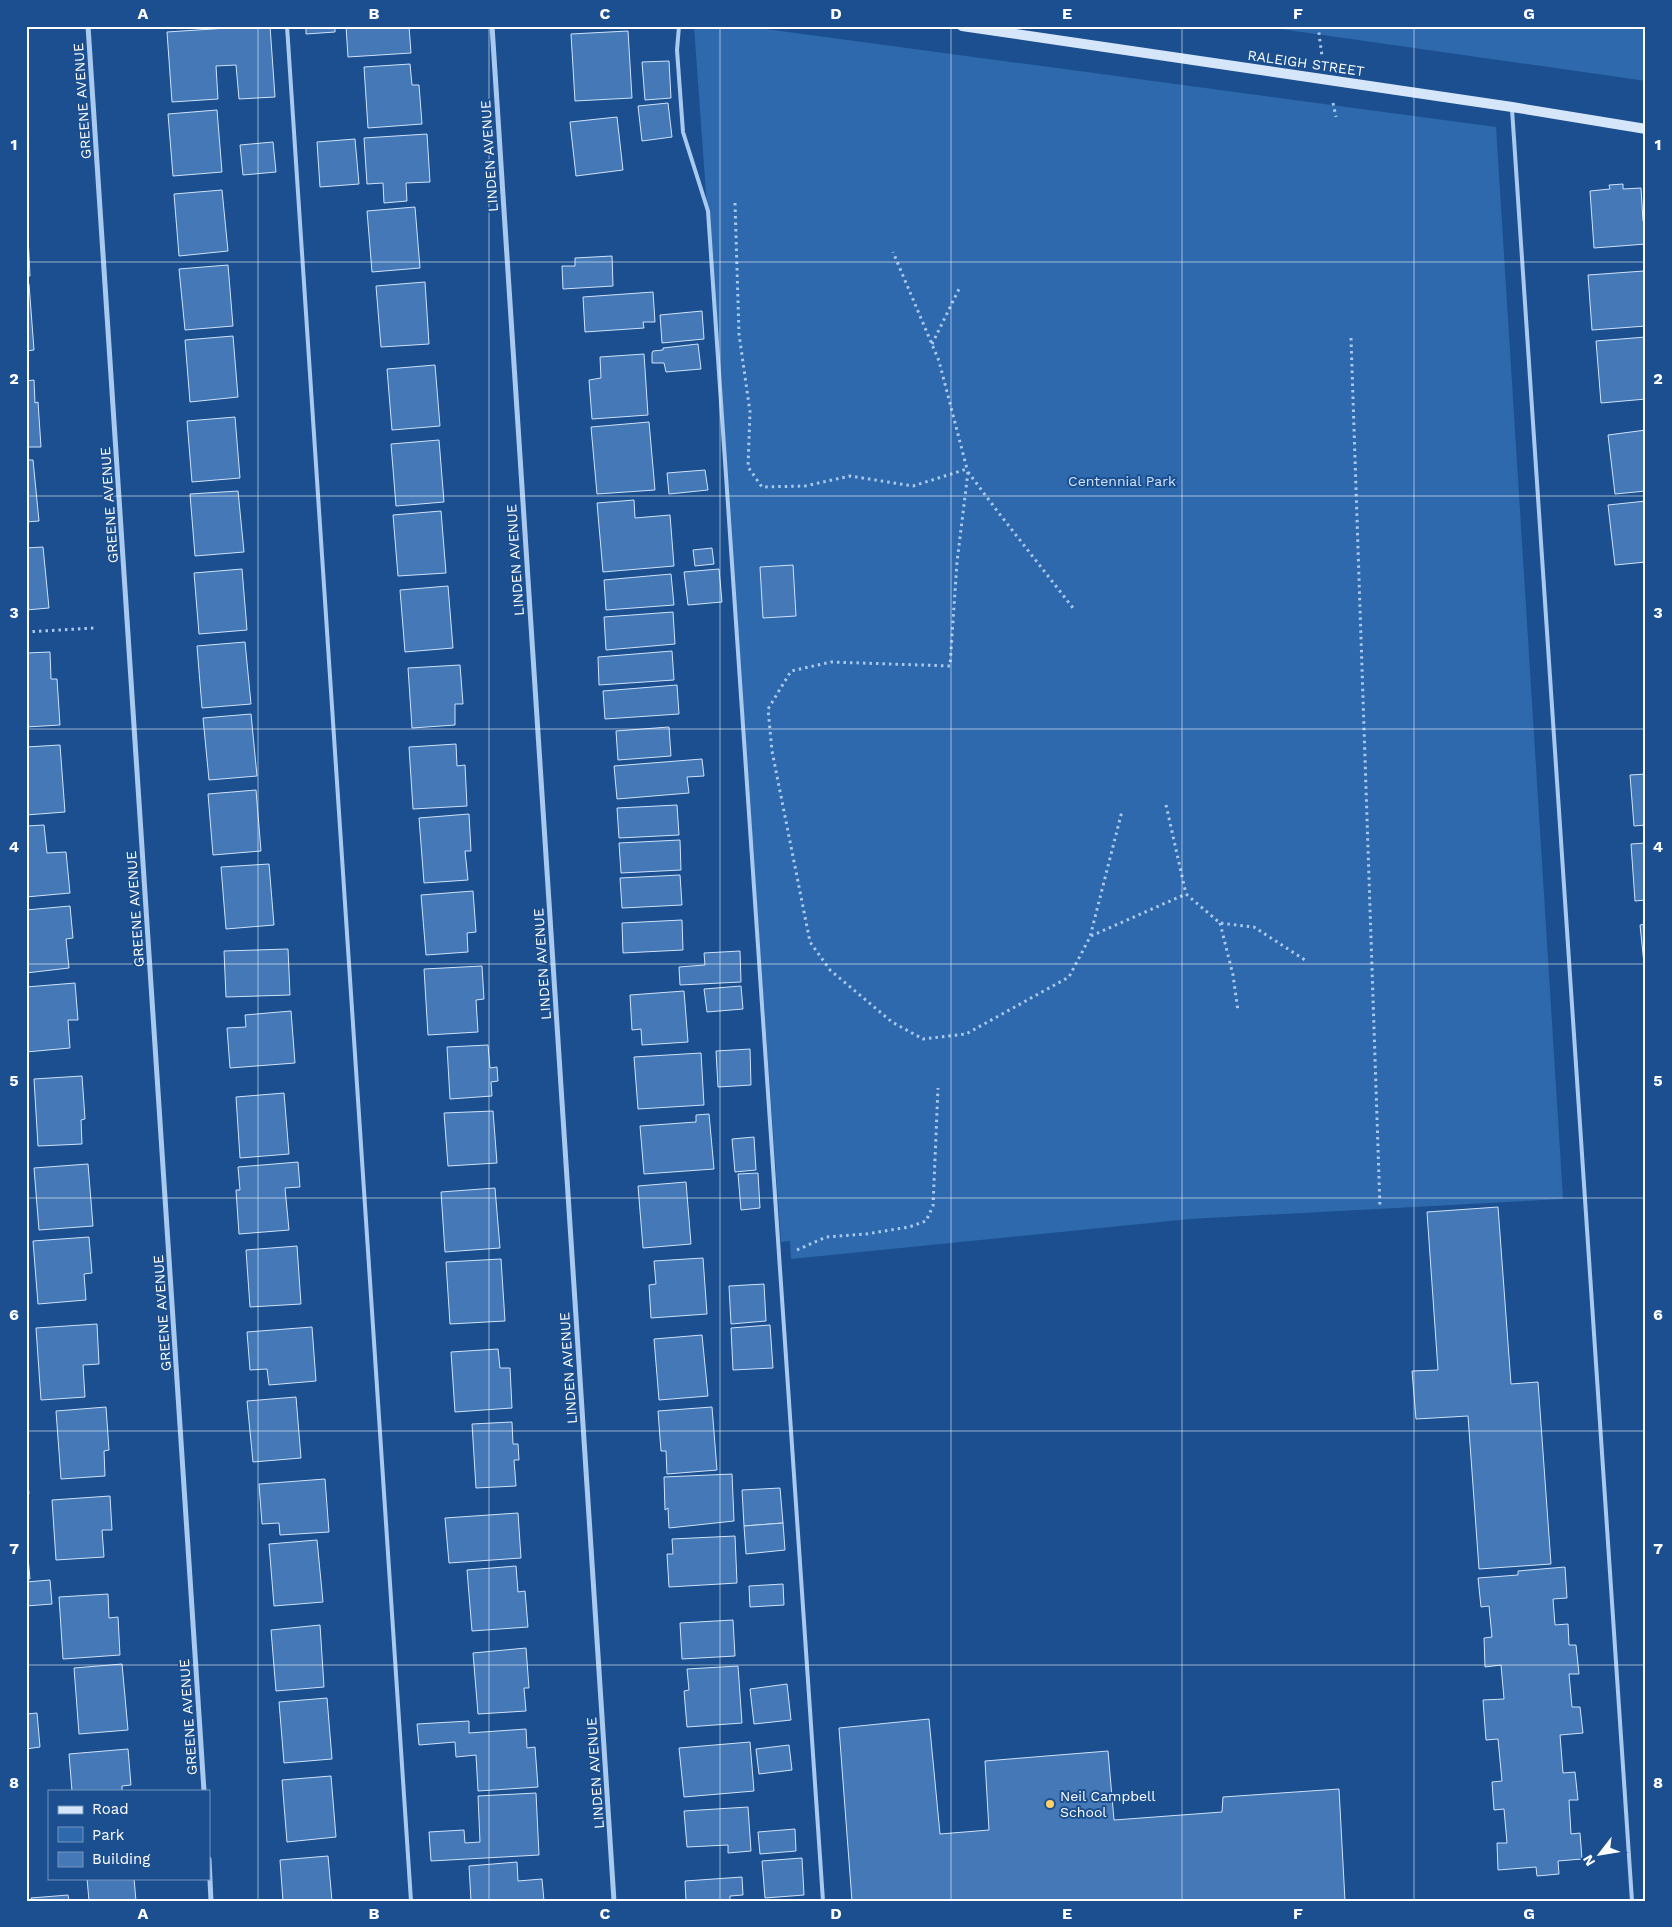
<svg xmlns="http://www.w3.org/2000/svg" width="1672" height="1927" font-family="'Work Sans',sans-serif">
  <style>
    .green { fill: #2e69ad }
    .building { fill: #4478b7; stroke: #cfe3fa }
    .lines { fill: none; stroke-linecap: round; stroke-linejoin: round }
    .path { stroke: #a9c9ee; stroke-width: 3; stroke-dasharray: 2.5 4; stroke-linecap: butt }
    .lane { stroke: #a9c9ee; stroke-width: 4 }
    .street { stroke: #a9c9ee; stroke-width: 5 }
    .secondary { stroke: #d6e6fa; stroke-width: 10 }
    .grid { fill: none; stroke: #fff; stroke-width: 1; stroke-opacity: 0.55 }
    .poi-dot { fill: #ffd166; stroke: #1b4f8f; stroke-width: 2 }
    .labels { text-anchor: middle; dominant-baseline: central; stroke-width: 4; stroke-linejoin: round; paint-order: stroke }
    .street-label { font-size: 14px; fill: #fff; stroke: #1b4f8f }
    .park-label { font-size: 14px; fill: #cfe3fa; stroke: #1b4f8f }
    .poi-label { font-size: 14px; fill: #fff; stroke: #1b4f8f; text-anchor: start }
    .neatline { fill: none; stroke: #fff; stroke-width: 2 }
    .grid-label { font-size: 16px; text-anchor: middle; font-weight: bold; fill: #fff }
  </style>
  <rect width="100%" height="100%" fill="#1b4f8f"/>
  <!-- green -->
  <g class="green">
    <path d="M 694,26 L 743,26 L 1496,127 L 1563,1199 L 1190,1219 L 791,1259 L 790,1241 L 781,1242 Z"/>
    <path d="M 1260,26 L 1646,26 L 1646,81 Z"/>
  </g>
  <!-- building -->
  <g class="building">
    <path d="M 258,26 L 270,26 L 275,97 L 239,99 L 236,65 L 216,66 L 218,99 L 172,102 L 167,32 Z"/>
    <path d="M 306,26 L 335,26 L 335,32 L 306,34 Z"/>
    <path d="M 346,26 L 409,26 L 411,53 L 348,57 Z"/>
    <path d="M 628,31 L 632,98 L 575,101 L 571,34 Z"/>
    <path d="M 669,61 L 671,98 L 645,100 L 642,62 Z"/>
    <path d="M 410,64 L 412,85 L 419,85 L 422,124 L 368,128 L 364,67 Z"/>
    <path d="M 668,103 L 672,137 L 642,141 L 638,106 Z"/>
    <path d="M 217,110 L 222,172 L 173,176 L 168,114 Z"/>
    <path d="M 617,117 L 623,170 L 576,176 L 570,122 Z"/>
    <path d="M 427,134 L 430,182 L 406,183 L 407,201 L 384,203 L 383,183 L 367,184 L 364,138 Z"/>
    <path d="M 355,139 L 359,184 L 320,187 L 317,142 Z"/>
    <path d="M 273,142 L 276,172 L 243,175 L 240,145 Z"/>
    <path d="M 1623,184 L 1623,189 L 1641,188 L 1643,221 L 1646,221 L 1646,244 L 1594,248 L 1590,191 L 1610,189 L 1609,185 Z"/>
    <path d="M 222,190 L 228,251 L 179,256 L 174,194 Z"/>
    <path d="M 415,207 L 420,268 L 372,272 L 367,211 Z"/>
    <path d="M 26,236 L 28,236 L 30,276 L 26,276 Z"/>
    <path d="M 612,256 L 613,286 L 563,289 L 562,266 L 575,266 L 575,258 Z"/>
    <path d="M 228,265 L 233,326 L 185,330 L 179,269 Z"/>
    <path d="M 1644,271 L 1646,326 L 1592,330 L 1588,275 Z"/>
    <path d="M 425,282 L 429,344 L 381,347 L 376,286 Z"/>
    <path d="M 26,284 L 29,284 L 34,350 L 26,351 Z"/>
    <path d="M 653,292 L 655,322 L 643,322 L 644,328 L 585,332 L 583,297 Z"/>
    <path d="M 702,311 L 704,339 L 662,343 L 660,315 Z"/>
    <path d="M 233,336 L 238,397 L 190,402 L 185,340 Z"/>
    <path d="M 1646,337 L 1646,399 L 1601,403 L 1596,341 Z"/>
    <path d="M 698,344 L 701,369 L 666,372 L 664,363 L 652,363 L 652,353 L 653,351 L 663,350 L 663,348 Z"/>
    <path d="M 644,354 L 648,415 L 592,419 L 589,380 L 601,378 L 600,357 Z"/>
    <path d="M 435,365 L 440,426 L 392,430 L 387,369 Z"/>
    <path d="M 34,380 L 35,403 L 38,402 L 41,447 L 26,447 L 26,381 Z"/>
    <path d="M 235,417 L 240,478 L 192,482 L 187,421 Z"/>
    <path d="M 649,422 L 655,490 L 597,494 L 591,427 Z"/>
    <path d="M 1646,430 L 1646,491 L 1615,494 L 1608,435 Z"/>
    <path d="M 439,440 L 444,502 L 396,506 L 391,444 Z"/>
    <path d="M 26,460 L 33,460 L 39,521 L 26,522 Z"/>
    <path d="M 705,470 L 708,490 L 669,494 L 667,473 Z"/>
    <path d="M 238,491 L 244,552 L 195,556 L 190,494 Z"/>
    <path d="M 634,500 L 635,518 L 670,515 L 674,566 L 603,572 L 597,503 Z"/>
    <path d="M 1646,501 L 1646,562 L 1615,565 L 1608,505 Z"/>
    <path d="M 441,511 L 446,573 L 398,576 L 393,515 Z"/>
    <path d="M 43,547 L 49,608 L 26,610 L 26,548 Z"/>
    <path d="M 712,548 L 714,564 L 695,566 L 693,550 Z"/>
    <path d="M 793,565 L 796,616 L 763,618 L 760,567 Z"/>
    <path d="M 242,569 L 247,630 L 199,634 L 194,573 Z"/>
    <path d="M 719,569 L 722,602 L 688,605 L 684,572 Z"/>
    <path d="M 671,574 L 674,605 L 606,610 L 604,580 Z"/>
    <path d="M 448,586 L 453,648 L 405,652 L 400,590 Z"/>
    <path d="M 673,612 L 675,644 L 606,650 L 604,617 Z"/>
    <path d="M 245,642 L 251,704 L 202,708 L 197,646 Z"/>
    <path d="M 672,651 L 674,680 L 599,685 L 598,657 Z"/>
    <path d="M 50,652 L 51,679 L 57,679 L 60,725 L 26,727 L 26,653 Z"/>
    <path d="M 460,665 L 463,704 L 455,704 L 455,725 L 412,728 L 408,668 Z"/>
    <path d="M 677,685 L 679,714 L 605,719 L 603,691 Z"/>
    <path d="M 251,714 L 257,776 L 209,780 L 203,718 Z"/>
    <path d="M 669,727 L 671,756 L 618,760 L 616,731 Z"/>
    <path d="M 456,744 L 457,766 L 465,765 L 467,806 L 413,809 L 409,747 Z"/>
    <path d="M 60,745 L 65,812 L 26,815 L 26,747 Z"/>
    <path d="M 702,759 L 704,776 L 687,777 L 689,793 L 617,799 L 614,766 Z"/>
    <path d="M 1646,774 L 1646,825 L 1634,826 L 1630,775 Z"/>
    <path d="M 256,790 L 261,851 L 213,855 L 208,794 Z"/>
    <path d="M 677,805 L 679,835 L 619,838 L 617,808 Z"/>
    <path d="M 469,814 L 471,851 L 465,851 L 468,880 L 424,883 L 419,818 Z"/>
    <path d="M 44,825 L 47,853 L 66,852 L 70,893 L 26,897 L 26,826 Z"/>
    <path d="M 680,840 L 681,870 L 621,873 L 619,843 Z"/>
    <path d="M 1646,843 L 1646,900 L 1635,901 L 1631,844 Z"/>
    <path d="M 269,864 L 274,925 L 226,929 L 221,867 Z"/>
    <path d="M 680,875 L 682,905 L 622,908 L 620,878 Z"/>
    <path d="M 473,891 L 476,932 L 467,933 L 468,952 L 426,955 L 421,895 Z"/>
    <path d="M 70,906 L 73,938 L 66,939 L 69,968 L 26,973 L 26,910 Z"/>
    <path d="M 682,920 L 683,950 L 623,953 L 622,923 Z"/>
    <path d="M 1646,924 L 1646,983 L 1640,925 Z"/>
    <path d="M 288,949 L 290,995 L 226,997 L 224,951 Z"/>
    <path d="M 740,951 L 741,982 L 680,985 L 679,967 L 705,965 L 704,953 Z"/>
    <path d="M 482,966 L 484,999 L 476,1000 L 478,1032 L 428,1035 L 424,969 Z"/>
    <path d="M 75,983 L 78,1020 L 68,1020 L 70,1048 L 26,1052 L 26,987 Z"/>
    <path d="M 741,986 L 743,1009 L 707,1012 L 704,989 Z"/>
    <path d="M 684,991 L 688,1042 L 642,1045 L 641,1029 L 632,1030 L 630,995 Z"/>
    <path d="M 291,1011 L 295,1063 L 230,1068 L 227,1028 L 246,1027 L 245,1015 Z"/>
    <path d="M 488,1045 L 490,1068 L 497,1067 L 498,1081 L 491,1082 L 492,1096 L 450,1099 L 447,1047 Z"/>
    <path d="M 750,1049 L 751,1085 L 718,1087 L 716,1051 Z"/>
    <path d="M 701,1053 L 704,1105 L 638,1109 L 634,1057 Z"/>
    <path d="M 82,1076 L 85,1119 L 81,1120 L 82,1144 L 38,1146 L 34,1079 Z"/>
    <path d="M 284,1093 L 289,1154 L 240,1158 L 236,1097 Z"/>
    <path d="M 493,1111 L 497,1163 L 448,1166 L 444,1113 Z"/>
    <path d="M 709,1114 L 714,1169 L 644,1174 L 640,1126 L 696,1122 L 696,1115 Z"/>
    <path d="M 754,1137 L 756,1170 L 735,1172 L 732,1139 Z"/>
    <path d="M 298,1162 L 300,1187 L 285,1188 L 289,1230 L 239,1234 L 236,1190 L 240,1190 L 238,1167 Z"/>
    <path d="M 88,1164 L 93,1226 L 39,1230 L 34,1168 Z"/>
    <path d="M 758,1173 L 760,1208 L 741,1210 L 738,1174 Z"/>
    <path d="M 686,1182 L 691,1244 L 643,1248 L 638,1186 Z"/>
    <path d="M 495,1188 L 500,1248 L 445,1252 L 441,1192 Z"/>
    <path d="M 1498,1207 L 1511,1384 L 1538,1382 L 1551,1564 L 1479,1569 L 1468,1416 L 1416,1419 L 1412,1371 L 1438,1370 L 1427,1212 Z"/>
    <path d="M 89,1237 L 92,1273 L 84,1274 L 86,1300 L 38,1304 L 33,1241 Z"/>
    <path d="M 297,1246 L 301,1304 L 250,1307 L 246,1250 Z"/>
    <path d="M 703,1258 L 707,1314 L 651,1318 L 649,1285 L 656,1284 L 654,1261 Z"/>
    <path d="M 501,1259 L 505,1321 L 450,1324 L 446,1262 Z"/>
    <path d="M 764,1284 L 766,1321 L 731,1324 L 729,1286 Z"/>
    <path d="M 97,1324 L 99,1364 L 83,1365 L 85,1397 L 41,1400 L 36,1328 Z"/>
    <path d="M 770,1325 L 773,1368 L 733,1370 L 731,1328 Z"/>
    <path d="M 312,1327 L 316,1381 L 269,1385 L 267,1369 L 250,1370 L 247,1332 Z"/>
    <path d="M 702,1335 L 708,1396 L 659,1400 L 654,1339 Z"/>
    <path d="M 498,1349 L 500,1368 L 510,1368 L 512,1408 L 455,1412 L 451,1352 Z"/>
    <path d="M 296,1397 L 301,1458 L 253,1462 L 247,1401 Z"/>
    <path d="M 106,1407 L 109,1450 L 104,1451 L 105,1476 L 61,1479 L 56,1411 Z"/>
    <path d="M 712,1407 L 717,1470 L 667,1474 L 666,1451 L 661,1451 L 658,1411 Z"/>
    <path d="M 512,1422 L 513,1444 L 518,1444 L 519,1460 L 514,1460 L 516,1486 L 476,1488 L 472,1424 Z"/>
    <path d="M 26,1467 L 29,1494 L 26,1494 Z"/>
    <path d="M 732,1474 L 734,1521 L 669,1528 L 668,1508 L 665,1510 L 664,1477 Z"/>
    <path d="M 325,1479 L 329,1532 L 280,1535 L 279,1523 L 262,1524 L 259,1484 Z"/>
    <path d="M 780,1488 L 783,1523 L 744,1526 L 742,1490 Z"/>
    <path d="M 110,1496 L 112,1530 L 102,1530 L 104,1557 L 56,1560 L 52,1500 Z"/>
    <path d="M 518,1513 L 521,1558 L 449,1563 L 445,1518 Z"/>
    <path d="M 783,1523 L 785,1550 L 746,1554 L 744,1526 Z"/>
    <path d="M 735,1536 L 737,1583 L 669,1587 L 667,1554 L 673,1554 L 672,1539 Z"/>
    <path d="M 317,1540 L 323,1602 L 274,1606 L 269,1544 Z"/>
    <path d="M 27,1548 L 30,1579 L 26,1579 L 26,1549 Z"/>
    <path d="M 516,1566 L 518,1592 L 525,1591 L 528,1627 L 472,1631 L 467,1570 Z"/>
    <path d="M 1565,1567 L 1567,1598 L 1553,1599 L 1555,1625 L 1568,1624 L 1569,1645 L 1576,1645 L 1579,1674 L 1569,1674 L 1572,1707 L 1580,1707 L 1583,1733 L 1560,1735 L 1563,1773 L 1575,1772 L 1578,1800 L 1569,1800 L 1571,1834 L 1580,1833 L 1582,1859 L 1558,1861 L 1559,1874 L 1537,1876 L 1536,1867 L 1498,1870 L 1497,1843 L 1507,1843 L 1504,1809 L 1494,1810 L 1492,1782 L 1502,1781 L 1498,1739 L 1486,1740 L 1483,1700 L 1504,1699 L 1501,1665 L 1485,1667 L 1484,1638 L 1492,1637 L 1489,1606 L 1481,1607 L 1478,1578 L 1518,1575 L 1518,1571 Z"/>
    <path d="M 50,1580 L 52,1604 L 26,1606 L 26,1582 Z"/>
    <path d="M 783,1584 L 784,1605 L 750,1607 L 749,1586 Z"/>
    <path d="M 108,1594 L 109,1618 L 118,1617 L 120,1655 L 63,1659 L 59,1597 Z"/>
    <path d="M 733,1620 L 735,1656 L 682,1659 L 680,1623 Z"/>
    <path d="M 320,1625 L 324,1687 L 276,1691 L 271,1630 Z"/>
    <path d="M 526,1648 L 529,1688 L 524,1688 L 526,1711 L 478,1714 L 473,1653 Z"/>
    <path d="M 122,1664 L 128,1730 L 79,1734 L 74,1668 Z"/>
    <path d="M 738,1666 L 742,1723 L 687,1727 L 684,1691 L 689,1690 L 687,1669 Z"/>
    <path d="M 787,1684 L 791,1720 L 754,1724 L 750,1689 Z"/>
    <path d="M 327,1698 L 332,1759 L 284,1763 L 279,1702 Z"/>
    <path d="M 37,1713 L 40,1747 L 26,1749 L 26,1714 Z"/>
    <path d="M 929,1719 L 940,1834 L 989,1830 L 985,1761 L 1108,1751 L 1114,1820 L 1222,1812 L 1223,1797 L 1339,1789 L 1345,1901 L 852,1901 L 839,1728 Z"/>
    <path d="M 469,1721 L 469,1733 L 526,1729 L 527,1748 L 535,1747 L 538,1787 L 478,1791 L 476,1755 L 456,1757 L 455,1742 L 419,1745 L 417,1724 Z"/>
    <path d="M 750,1742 L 754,1791 L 684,1797 L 679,1748 Z"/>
    <path d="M 789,1745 L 792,1770 L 759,1774 L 756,1749 Z"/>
    <path d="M 128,1749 L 131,1785 L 122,1786 L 122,1791 L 72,1791 L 69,1754 Z"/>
    <path d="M 331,1776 L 336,1837 L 287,1842 L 282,1780 Z"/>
    <path d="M 536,1793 L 539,1855 L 431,1861 L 429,1832 L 464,1830 L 465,1843 L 480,1842 L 478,1796 Z"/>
    <path d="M 748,1807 L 751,1851 L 728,1853 L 728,1845 L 687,1847 L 684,1811 Z"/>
    <path d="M 795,1829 L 796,1851 L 760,1854 L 758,1832 Z"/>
    <path d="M 328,1856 L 332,1901 L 283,1901 L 280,1860 Z"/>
    <path d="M 802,1858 L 804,1895 L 765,1898 L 762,1861 Z"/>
    <path d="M 517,1862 L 518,1881 L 542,1879 L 544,1901 L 471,1901 L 469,1866 Z"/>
    <path d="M 742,1877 L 743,1895 L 730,1896 L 730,1901 L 686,1901 L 685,1881 Z"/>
    <path d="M 87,1878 L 134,1878 L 136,1901 L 89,1901 Z"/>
    <path d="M 68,1895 L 69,1901 L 32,1901 L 31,1898 Z"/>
  </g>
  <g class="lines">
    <!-- path -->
    <g class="path">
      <path d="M 1318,26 L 1322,56"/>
      <path d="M 1333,103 L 1336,117"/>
      <path d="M 735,203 L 739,334 L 750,412 L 748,467 L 762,487 L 805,486 L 850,476 L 913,486 L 967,469 L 939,361 L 893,252"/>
      <path d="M 1351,338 L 1380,1208"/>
      <path d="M 932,344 L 959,289"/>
      <path d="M 968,472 L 957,562 L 950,666 L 831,662 L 791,671 L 768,709 L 772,751 L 810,942 L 830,970 L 892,1022 L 923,1039 L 966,1034 L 1069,977 L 1090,937 L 1122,811"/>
      <path d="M 968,472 L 998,512 L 1073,608"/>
      <path d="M 26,632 L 94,628"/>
      <path d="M 1166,805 L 1186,894"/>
      <path d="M 1220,923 L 1233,975 L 1238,1011"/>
      <path d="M 1091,936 L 1186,894 L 1220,923 L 1254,927 L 1305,960"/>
      <path d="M 797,1250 L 826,1237 L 866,1234 L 909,1227 L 926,1221 L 933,1206 L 938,1088"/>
    </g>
    <!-- lane -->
    <g class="lane">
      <path d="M 287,26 L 411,1901"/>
      <path d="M 679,26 L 677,50 L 683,132 L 708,211 L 823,1901"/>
      <path d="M 1512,109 L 1632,1901"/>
    </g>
    <!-- street -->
    <g class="street">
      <path d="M 88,26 L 204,1791"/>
      <path d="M 492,26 L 614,1901"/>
      <path d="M 209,1859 L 211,1901"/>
    </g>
    <!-- secondary -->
    <path class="secondary" d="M 962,26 L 1512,107 L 1646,129"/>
  </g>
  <!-- grid -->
  <path class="grid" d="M 258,26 L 258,1901M 489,26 L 489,1901M 720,26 L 720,1901M 951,26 L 951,1901M 1182,26 L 1182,1901M 1414,26 L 1414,1901M 26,262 L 1646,262M 26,496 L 1646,496M 26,729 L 1646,729M 26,964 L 1646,964M 26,1198 L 1646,1198M 26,1431 L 1646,1431M 26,1665 L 1646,1665"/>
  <!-- markers -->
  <circle class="poi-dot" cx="1050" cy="1804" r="5"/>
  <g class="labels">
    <!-- street labels -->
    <g class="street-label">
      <text transform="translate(1306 63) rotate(8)">RALEIGH STREET</text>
      <text transform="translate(82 101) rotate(-94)">GREENE AVENUE</text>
      <text transform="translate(489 156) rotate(-94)">LINDEN AVENUE</text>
      <text transform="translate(109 505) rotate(-94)">GREENE AVENUE</text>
      <text transform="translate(515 560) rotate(-94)">LINDEN AVENUE</text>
      <text transform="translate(135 909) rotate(-94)">GREENE AVENUE</text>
      <text transform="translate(542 964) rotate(-94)">LINDEN AVENUE</text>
      <text transform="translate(162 1313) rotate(-94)">GREENE AVENUE</text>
      <text transform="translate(568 1368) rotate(-94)">LINDEN AVENUE</text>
      <text transform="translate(188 1717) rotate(-94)">GREENE AVENUE</text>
      <text transform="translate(595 1773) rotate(-94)">LINDEN AVENUE</text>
    </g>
    <!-- park labels -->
    <g class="park-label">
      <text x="1122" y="481">Centennial Park</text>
    </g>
    <!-- poi labels -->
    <g class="poi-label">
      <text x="1060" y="1796">Neil Campbell<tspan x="1060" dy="16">School</tspan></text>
    </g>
  </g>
  <!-- border -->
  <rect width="1672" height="1927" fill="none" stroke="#1b4f8f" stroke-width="55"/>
  <!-- legend -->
  <rect x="48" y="1790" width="162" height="90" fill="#1b4f8f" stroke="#7695bc"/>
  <rect x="58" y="1806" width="25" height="8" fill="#d6e6fa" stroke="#7695bc"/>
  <text x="92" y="1814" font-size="15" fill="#ffffff">Road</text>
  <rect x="58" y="1827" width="25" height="15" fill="#2e69ad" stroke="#7695bc"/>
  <text x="92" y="1840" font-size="15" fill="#ffffff">Park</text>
  <rect x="58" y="1852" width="25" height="15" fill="#4478b7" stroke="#7695bc"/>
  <text x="92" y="1864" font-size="15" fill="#ffffff">Building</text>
  <!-- north arrow -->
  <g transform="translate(1600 1854) rotate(239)" stroke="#1b4f8f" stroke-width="4" paint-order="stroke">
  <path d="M0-4L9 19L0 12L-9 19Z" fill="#ffffff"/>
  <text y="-8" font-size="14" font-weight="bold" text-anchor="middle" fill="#ffffff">N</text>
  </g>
  <rect x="28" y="28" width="1616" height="1872" class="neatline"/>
  <g class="grid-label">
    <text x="143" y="19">A</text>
    <text x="374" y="19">B</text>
    <text x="605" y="19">C</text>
    <text x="836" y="19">D</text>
    <text x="1067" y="19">E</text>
    <text x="1298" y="19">F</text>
    <text x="1529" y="19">G</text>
    <text x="14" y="150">1</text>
    <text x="1658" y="150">1</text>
    <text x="14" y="384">2</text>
    <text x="1658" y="384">2</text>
    <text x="14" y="618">3</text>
    <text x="1658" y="618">3</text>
    <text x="14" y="852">4</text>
    <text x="1658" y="852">4</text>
    <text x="14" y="1086">5</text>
    <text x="1658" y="1086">5</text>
    <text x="14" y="1320">6</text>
    <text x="1658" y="1320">6</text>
    <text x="14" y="1554">7</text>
    <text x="1658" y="1554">7</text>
    <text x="14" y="1788">8</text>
    <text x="1658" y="1788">8</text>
    <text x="143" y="1919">A</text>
    <text x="374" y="1919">B</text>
    <text x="605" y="1919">C</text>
    <text x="836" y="1919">D</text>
    <text x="1067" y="1919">E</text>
    <text x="1298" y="1919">F</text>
    <text x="1529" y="1919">G</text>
  </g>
</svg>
